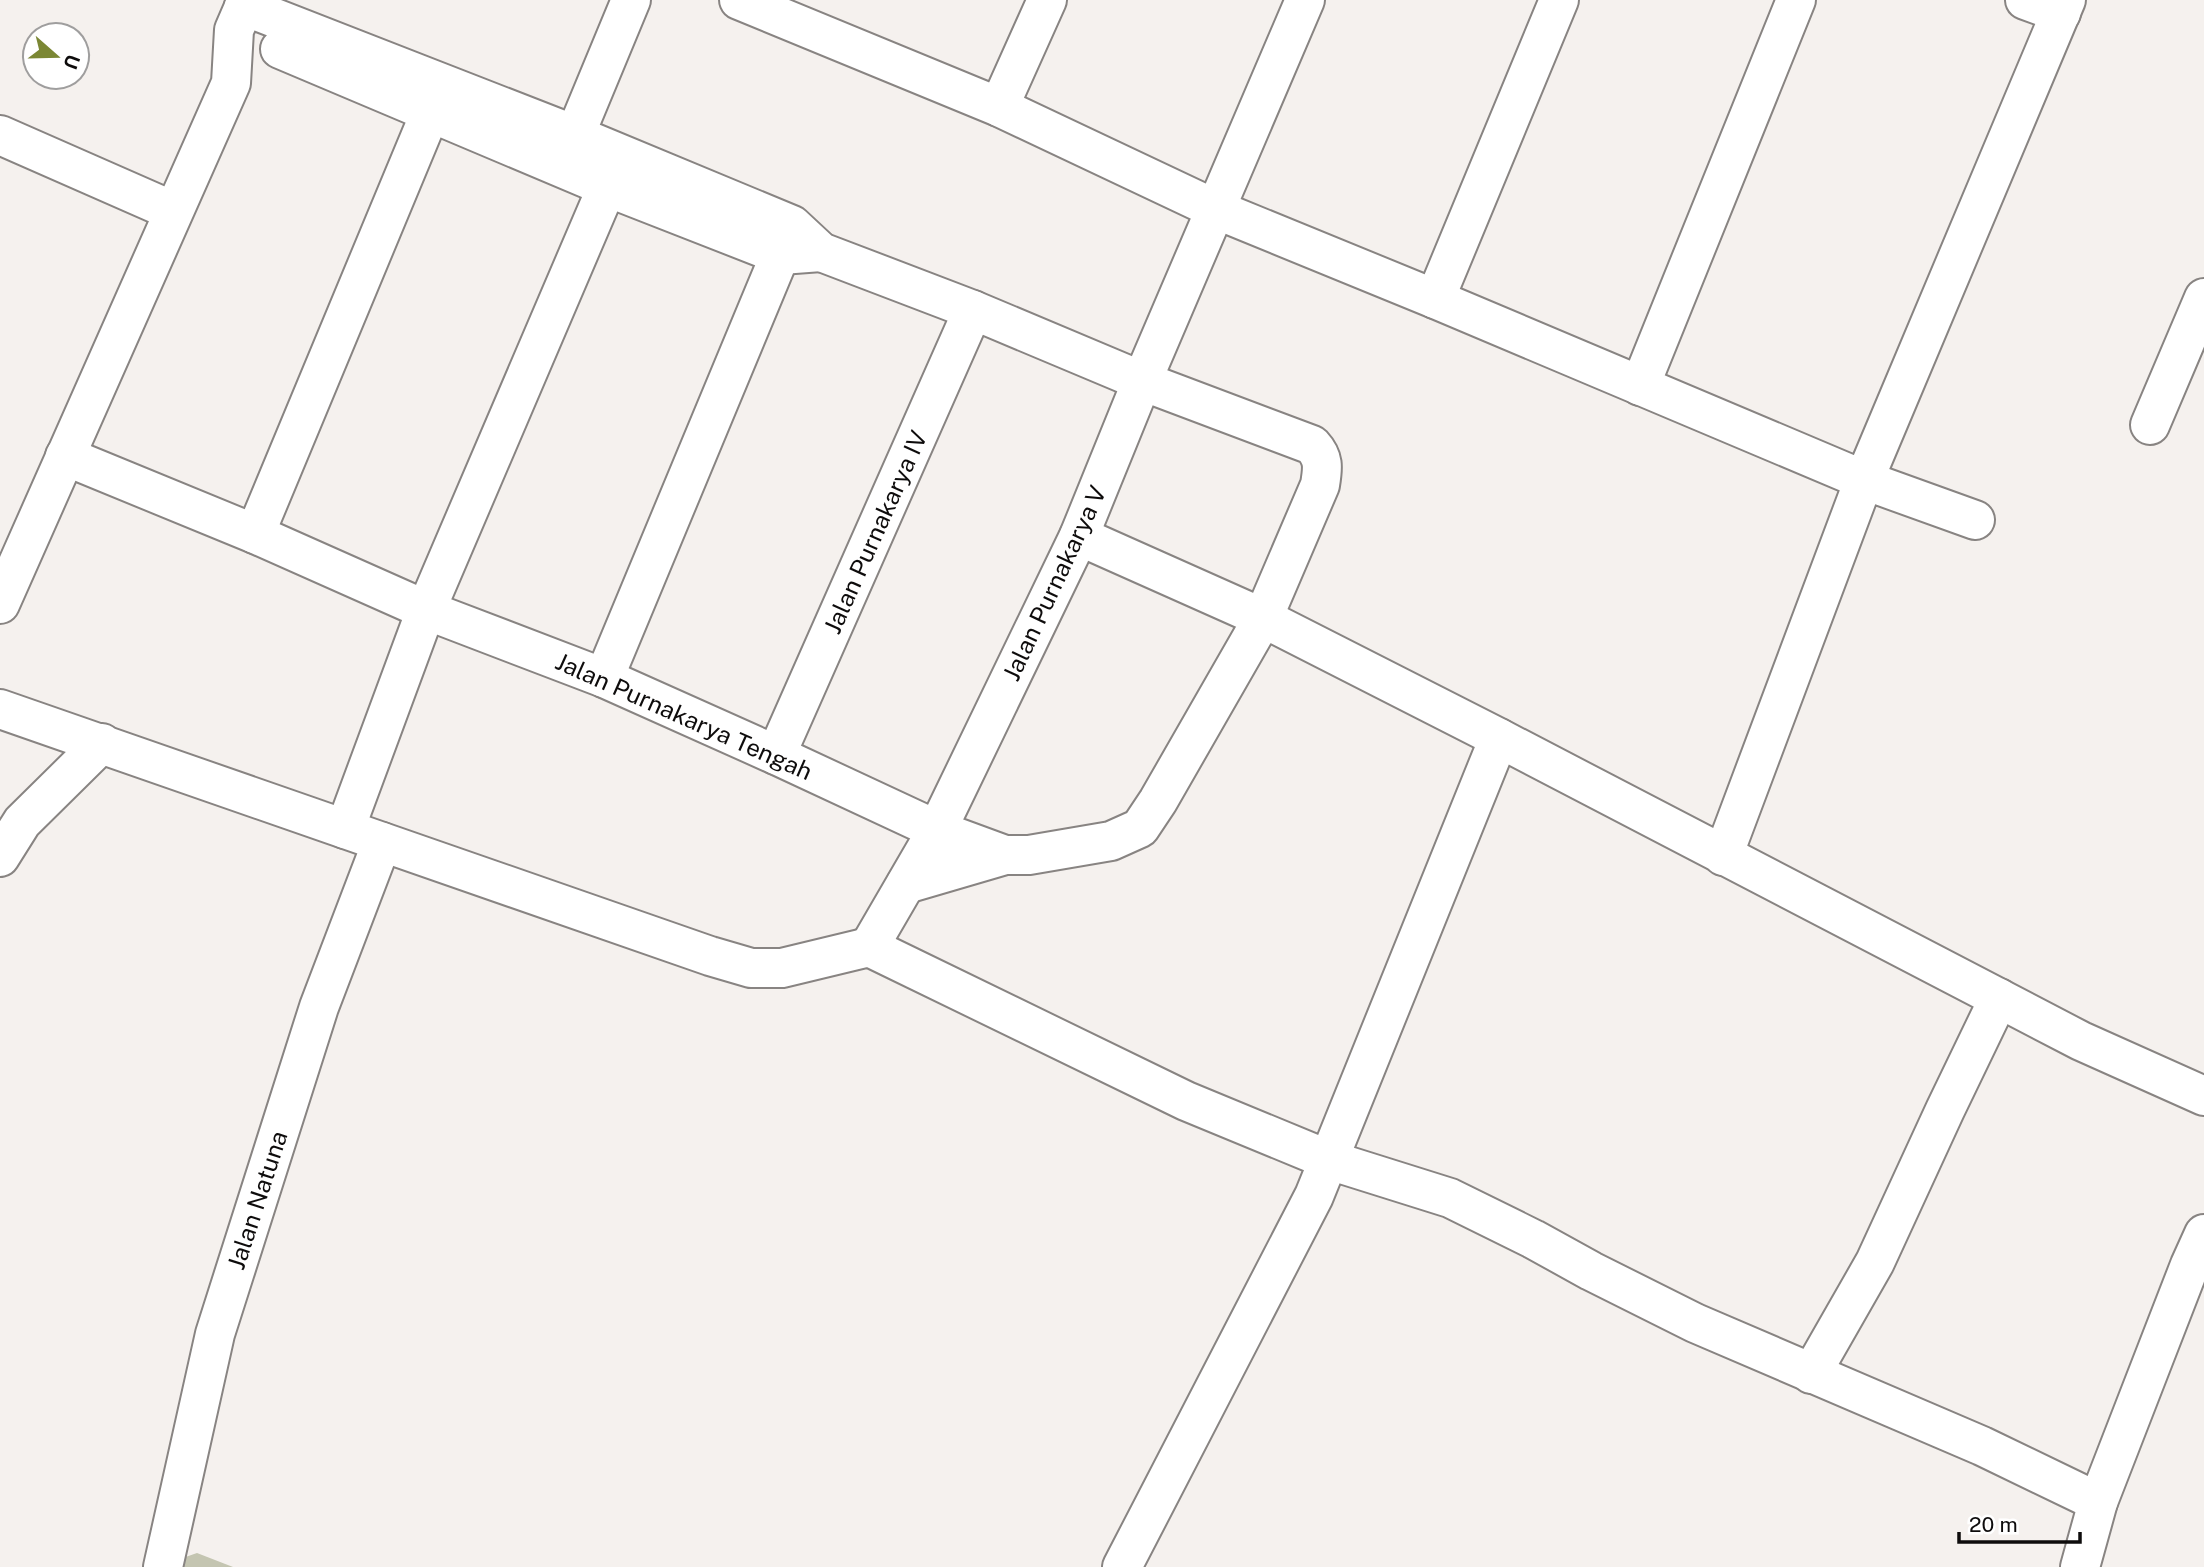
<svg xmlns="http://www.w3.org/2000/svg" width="2204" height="1567" font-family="'Public Sans',sans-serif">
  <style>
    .green { fill: #c4c5b1 }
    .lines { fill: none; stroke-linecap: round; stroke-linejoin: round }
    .street-casing { stroke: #888482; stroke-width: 42 }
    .street { stroke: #fff; stroke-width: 38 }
    .labels { text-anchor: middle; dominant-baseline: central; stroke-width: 7; stroke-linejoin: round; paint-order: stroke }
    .street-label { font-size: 24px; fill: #0e0c0c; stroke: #fff }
  </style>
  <rect width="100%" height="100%" fill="#f5f1ee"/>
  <!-- green -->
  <path class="green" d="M 197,1553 L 233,1567 L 157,1567 Z"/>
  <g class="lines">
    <!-- street casing -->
    <g class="street-casing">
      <g id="street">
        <path d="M 739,0 L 999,107 L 1215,209 L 1435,299 L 1864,480 L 2066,0"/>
        <path d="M 2025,0 L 2061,13"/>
        <path d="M 280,49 L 607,187 L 781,255 L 821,252"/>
        <path d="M 999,107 L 1047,0"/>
        <path d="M 0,135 L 173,211"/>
        <path d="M 575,135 L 631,0"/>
        <path d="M 1435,299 L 1559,0"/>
        <path d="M 1640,386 L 1796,0"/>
        <path d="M 2150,425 L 2204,298"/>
        <path d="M 65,456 L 255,534 L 426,610 L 604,678 L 776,755 L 937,830 L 1005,855 L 1029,855 L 1111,841 L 1140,828 L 1158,801 L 1263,618 L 1320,485 C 1323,467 1324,458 1312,445 L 1142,381 L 973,310 L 821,252 L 792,225 L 575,135 L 244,6"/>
        <path d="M 255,534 L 431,111"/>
        <path d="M 1079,536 L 1263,618 L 1499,738 L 2081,1041 L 2204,1096"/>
        <path d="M 0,604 L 231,83 L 234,30 L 247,0"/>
        <path d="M 604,678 L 790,231"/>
        <path d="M 0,709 L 710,956 L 751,968 L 782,968 L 869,947 L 1186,1101 L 1329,1160 L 1450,1198 L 1533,1239 L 1591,1271 L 1695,1323 L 1982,1446 L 2098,1502"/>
        <path d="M 776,755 L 973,310"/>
        <path d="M 345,829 L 426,610 L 607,187"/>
        <path d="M 1723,856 L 1864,480 L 1975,520"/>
        <path d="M 0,857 L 22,822 L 102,743"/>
        <path d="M 906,884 L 1005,855"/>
        <path d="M 869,947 L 937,830 L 1079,536 L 1142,381 L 1305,0"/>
        <path d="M 1811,1374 L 1875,1262 L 1945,1110 L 1999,998"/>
        <path d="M 163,1567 L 215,1334 L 319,1007 L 382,842"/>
        <path d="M 1122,1567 L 1314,1196 L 1499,738"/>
        <path d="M 2080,1567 L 2098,1502 L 2190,1265 L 2204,1234"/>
      </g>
    </g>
    <!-- street -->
    <use href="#street" class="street"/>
  </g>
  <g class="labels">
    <!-- street labels -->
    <g class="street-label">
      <text transform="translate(875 532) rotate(-66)">Jalan Purnakarya IV</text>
      <text transform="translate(1054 583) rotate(-65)">Jalan Purnakarya V</text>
      <text transform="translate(684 716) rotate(24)">Jalan Purnakarya Tengah</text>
      <text transform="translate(257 1200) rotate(-72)">Jalan Natuna</text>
    </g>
  </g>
  <!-- north arrow -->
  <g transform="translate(56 56) rotate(110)"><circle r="33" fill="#ffffff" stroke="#9f9e9e" stroke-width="2"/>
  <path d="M0-5L12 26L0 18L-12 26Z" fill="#7b8734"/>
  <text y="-10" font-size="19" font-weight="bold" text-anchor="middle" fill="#0e0c0c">U</text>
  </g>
  <!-- scale -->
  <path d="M1959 1532v10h121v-10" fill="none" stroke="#0e0c0c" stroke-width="3.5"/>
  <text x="1969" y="1532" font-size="21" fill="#0e0c0c" stroke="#ffffff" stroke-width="5" paint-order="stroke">20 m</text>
</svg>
